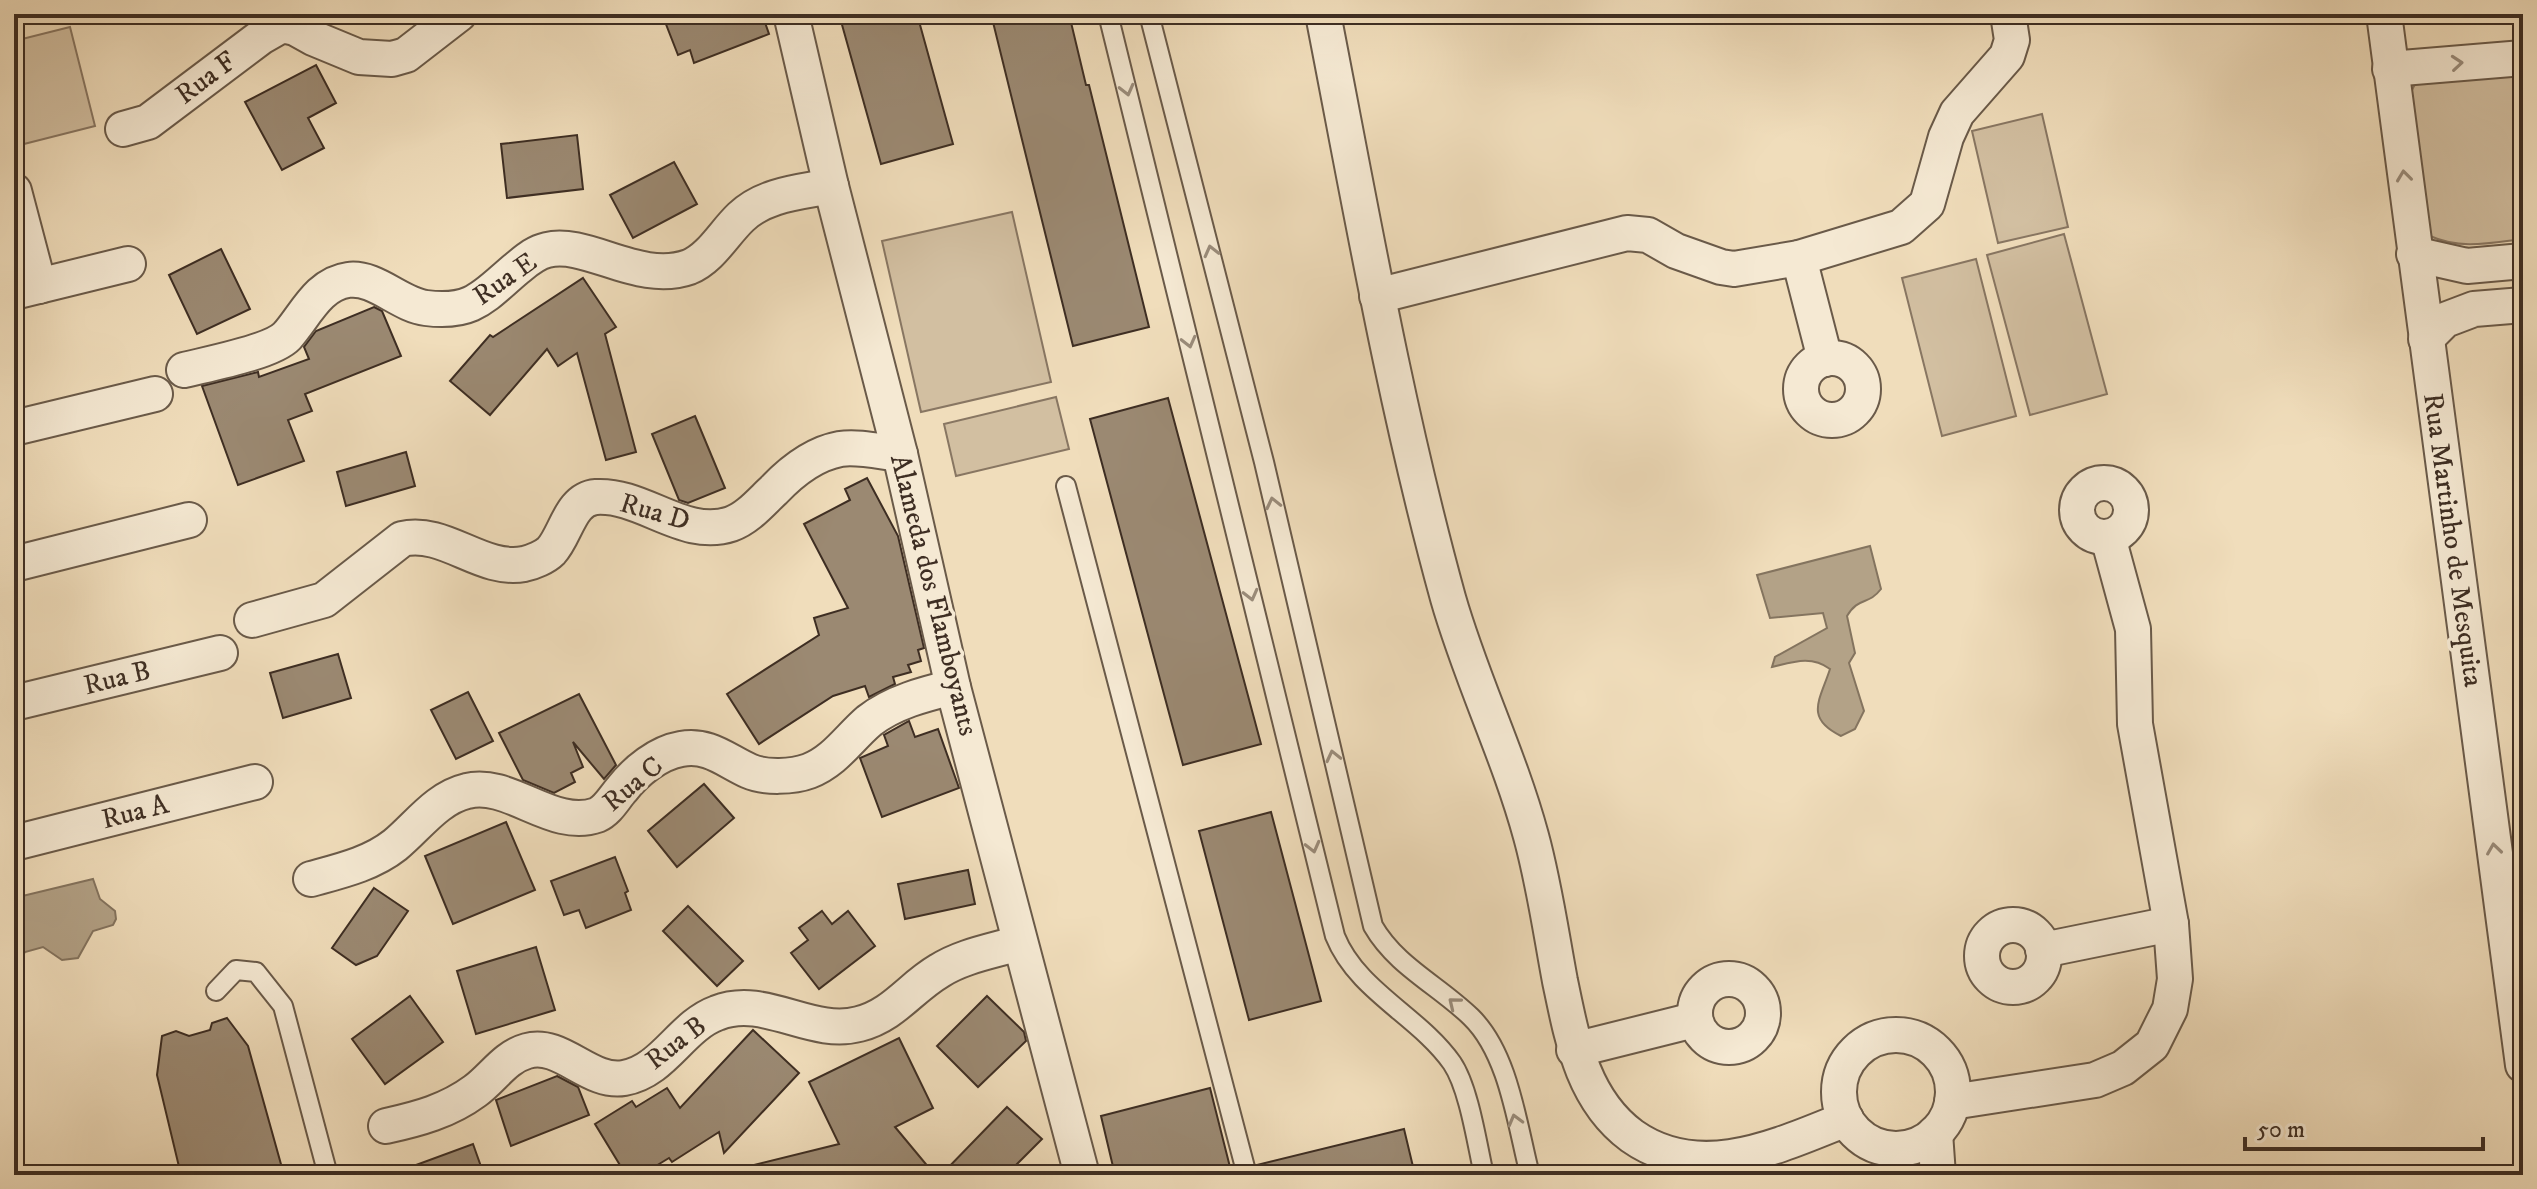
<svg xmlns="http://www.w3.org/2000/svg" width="2537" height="1189" font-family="'IM FELL DW Pica',serif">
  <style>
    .park { fill: #d2bfa1; stroke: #887662; stroke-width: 2 }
    .water { fill: #b3a287; stroke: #84745f; stroke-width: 2 }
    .building { fill: #9b8972; stroke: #3e2e23; stroke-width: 2 }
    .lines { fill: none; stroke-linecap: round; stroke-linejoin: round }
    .lane-casing { stroke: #6a5a49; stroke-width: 22 }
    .street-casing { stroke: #6a5a49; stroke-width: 38 }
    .lane { stroke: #f5e9d3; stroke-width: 18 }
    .street { stroke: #f5e9d3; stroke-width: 34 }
    .oneway { stroke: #9a8c7b }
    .labels { text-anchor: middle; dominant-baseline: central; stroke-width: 7; stroke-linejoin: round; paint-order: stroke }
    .street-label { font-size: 28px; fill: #3e2e23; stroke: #f5e9d3 }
  </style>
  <rect width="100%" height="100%" fill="#f0ddbb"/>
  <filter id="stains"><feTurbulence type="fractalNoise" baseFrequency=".0025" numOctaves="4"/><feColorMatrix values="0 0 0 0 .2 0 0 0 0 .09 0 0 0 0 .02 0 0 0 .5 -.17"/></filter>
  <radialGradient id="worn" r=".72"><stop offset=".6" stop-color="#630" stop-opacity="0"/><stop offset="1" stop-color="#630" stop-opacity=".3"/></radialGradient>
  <!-- park -->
  <g class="park">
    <path d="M 70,27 L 95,126 L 20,145 L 14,123 L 14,41 Z"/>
    <path d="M 2523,66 L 2523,239 C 2490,243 2461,250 2430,236 L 2409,96 L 2415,84 L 2429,78 Z"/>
    <path d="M 2042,114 L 2068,227 L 1998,243 L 1972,131 Z"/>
    <path d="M 1012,212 L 1051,382 L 921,412 L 882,241 Z"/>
    <path d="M 2064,234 L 2107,394 L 2030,415 L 1987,255 Z"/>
    <path d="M 1976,259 L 2016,416 L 1942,436 L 1902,278 Z"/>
    <path d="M 1056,397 L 1069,449 L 956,476 L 944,424 Z"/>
  </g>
  <!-- water -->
  <g class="water">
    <path d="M 1870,546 L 1881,589 C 1868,606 1859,596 1847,616 L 1855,653 L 1849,663 L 1864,711 L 1855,729 L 1841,736 C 1804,718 1820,700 1830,669 C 1811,655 1793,662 1772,667 L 1775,657 L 1827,628 L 1823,613 L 1770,618 L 1757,575 Z"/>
    <path d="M 93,879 L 100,899 L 115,911 L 116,919 L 113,925 L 93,931 L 78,958 L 62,960 L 43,947 L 25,952 C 17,963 22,976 14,988 L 14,942 L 16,936 L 14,898 Z"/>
  </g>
  <!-- building -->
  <g class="building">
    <path d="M 662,14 L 762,14 L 769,34 L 694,63 L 690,50 L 678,55 Z"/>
    <path d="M 839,14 L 917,14 L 953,144 L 881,164 Z"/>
    <path d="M 991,14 L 1069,14 L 1086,85 L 1089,85 L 1149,327 L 1073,346 Z"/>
    <path d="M 316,65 L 336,103 L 308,118 L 324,148 L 282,170 L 245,102 Z"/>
    <path d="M 577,135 L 583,189 L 507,198 L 501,144 Z"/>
    <path d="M 674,162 L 697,204 L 633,238 L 610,195 Z"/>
    <path d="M 221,249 L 250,309 L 197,334 L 169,275 Z"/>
    <path d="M 583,278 L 616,327 L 605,334 L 636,452 L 606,460 L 577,353 L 558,366 L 547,349 L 490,415 L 450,381 L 490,335 L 493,337 Z"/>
    <path d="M 374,307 L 382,311 L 401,356 L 305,394 L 312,411 L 288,420 L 304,461 L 238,485 L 202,386 L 258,372 L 259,377 L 309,359 L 304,347 L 316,331 Z"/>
    <path d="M 1168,398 L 1261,744 L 1183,765 L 1090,419 Z"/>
    <path d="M 695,416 L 725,488 L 688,503 L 679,500 L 652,434 Z"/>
    <path d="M 406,452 L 415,486 L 346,506 L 337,472 Z"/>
    <path d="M 867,478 L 898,536 L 924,648 L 918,650 L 921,661 L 908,665 L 911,672 L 893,677 L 895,684 L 869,697 L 865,686 L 833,696 L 759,744 L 727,694 L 819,635 L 814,618 L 848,608 L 804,524 L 850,500 L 845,489 Z"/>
    <path d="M 338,654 L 351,698 L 283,718 L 270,673 Z"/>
    <path d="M 468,692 L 493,741 L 456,759 L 431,710 Z"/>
    <path d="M 579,694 L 616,765 L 604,779 L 573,742 L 583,767 L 571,773 L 575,782 L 554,793 L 523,780 L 499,733 Z"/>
    <path d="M 909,721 L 915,737 L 938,729 L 959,788 L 882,817 L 860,758 L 888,746 L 884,735 Z"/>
    <path d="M 704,784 L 734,818 L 677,867 L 648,831 Z"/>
    <path d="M 1271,812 L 1321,1001 L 1249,1020 L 1199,831 Z"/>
    <path d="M 506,822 L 535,890 L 453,924 L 425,856 Z"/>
    <path d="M 615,857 L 628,891 L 625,893 L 631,910 L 586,928 L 579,910 L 564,915 L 551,881 Z"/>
    <path d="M 968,870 L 975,904 L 905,919 L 898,884 Z"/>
    <path d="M 374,888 L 408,911 L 377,956 L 356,965 L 332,948 Z"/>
    <path d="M 688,906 L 743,961 L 717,986 L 663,931 Z"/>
    <path d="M 822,911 L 832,924 L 848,911 L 875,946 L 819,989 L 791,953 L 808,940 L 799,928 Z"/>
    <path d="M 536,947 L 555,1010 L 476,1034 L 457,971 Z"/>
    <path d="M 410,996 L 443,1042 L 385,1084 L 352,1039 Z"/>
    <path d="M 987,996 L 1024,1032 L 1026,1041 L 978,1087 L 937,1046 Z"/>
    <path d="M 227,1018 L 248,1046 L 284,1175 L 181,1175 L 157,1075 L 162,1036 L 176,1031 L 189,1036 L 210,1030 L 212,1023 Z"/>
    <path d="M 753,1030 L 799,1073 L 724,1153 L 719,1132 L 672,1162 L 669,1158 L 641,1175 L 626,1175 L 595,1124 L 632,1101 L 636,1107 L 667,1088 L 680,1108 Z"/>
    <path d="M 899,1038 L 933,1108 L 895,1127 L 935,1175 L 752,1175 L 750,1166 L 839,1144 L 809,1082 Z"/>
    <path d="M 557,1076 L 578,1087 L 589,1115 L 511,1146 L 496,1100 Z"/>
    <path d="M 1210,1088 L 1232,1175 L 1115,1175 L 1101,1116 Z"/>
    <path d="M 1007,1107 L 1042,1139 L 1006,1175 L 941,1175 Z"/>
    <path d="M 1404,1129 L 1415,1175 L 1259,1175 L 1257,1165 Z"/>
    <path d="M 473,1144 L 484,1175 L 397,1175 L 397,1172 Z"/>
  </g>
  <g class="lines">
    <!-- lane casing -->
    <g class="lane-casing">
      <g id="lane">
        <path d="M 1108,14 L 1335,936 C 1357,991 1419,1016 1452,1063 C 1469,1088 1477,1144 1484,1175"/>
        <path d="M 1149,14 L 1264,462 L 1373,926 C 1396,966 1438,985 1471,1017 C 1509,1054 1517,1125 1530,1175"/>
        <path d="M 1066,486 L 1247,1175"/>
        <path d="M 216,991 L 236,970 L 256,972 L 283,1006 L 328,1175"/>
      </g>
    </g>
    <!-- street casing -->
    <g class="street-casing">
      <g id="street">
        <path d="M 791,14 L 831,186 L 900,454 L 953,687 L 1082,1175"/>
        <path d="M 1323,14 C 1361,209 1395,406 1448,598 C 1471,679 1509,755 1531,836 C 1544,883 1551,933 1560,981 C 1572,1038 1582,1099 1632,1136 C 1700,1184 1778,1146 1846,1119"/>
        <path d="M 2384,14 L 2523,1065"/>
        <path d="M 2390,69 L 2523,58"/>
        <path d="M 123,129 L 148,122 L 261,37 L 282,25 L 295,28 L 313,38 L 359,57 L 392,59 L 406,55 L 459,14"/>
        <path d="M 14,191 L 39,286"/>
        <path d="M 2414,254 L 2467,266 L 2523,261"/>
        <path d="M 1799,258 L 1825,359"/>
        <path d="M 14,292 L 128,264"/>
        <path d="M 1377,296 L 1627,233 L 1648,235 L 1676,251 L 1721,267 L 1734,269 L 1799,258 L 1901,227 L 1927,204 L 1946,137 L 1957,113 L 2007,56 L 2012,40 L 2008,14"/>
        <path d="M 2426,339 L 2445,320 L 2474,309 L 2523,305"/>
        <circle cx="1832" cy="389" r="31"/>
        <path d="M 184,370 C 208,364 272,352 287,336 C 305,316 318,284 348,280 C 375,276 400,305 426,308 C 473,314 484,296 516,269 C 526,261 534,253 547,250 C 587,240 639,285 689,267 C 711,258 724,233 741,217 C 765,194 801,192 831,186"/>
        <path d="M 14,428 L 155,394"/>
        <circle cx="2104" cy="510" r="27"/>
        <path d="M 14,564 L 189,520"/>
        <path d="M 252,620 L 324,600 L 402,539 C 445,529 481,572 524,564 C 533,562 545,557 551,551 C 566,535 570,499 596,497 C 643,494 684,540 731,524 C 748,518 761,502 774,490 C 792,471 813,454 840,449 C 858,446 882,452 900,454"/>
        <path d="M 14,703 L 220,653"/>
        <path d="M 14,843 L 255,782"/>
        <path d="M 311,879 C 340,871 371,864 395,845 C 418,826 437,798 467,791 C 509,780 553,831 597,815 C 608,810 614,798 622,789 C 636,771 658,753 681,749 C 709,744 725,760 749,771 C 765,778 793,777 809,771 C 835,761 849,738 869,721 C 893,702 925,694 953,687"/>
        <circle cx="2013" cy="956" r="31"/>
        <path d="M 2043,950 L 2171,924"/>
        <circle cx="1729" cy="1013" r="34"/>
        <circle cx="1896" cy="1092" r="57"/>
        <path d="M 1574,1050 L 1694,1020"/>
        <path d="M 1952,1102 L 2095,1080 L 2123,1068 L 2152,1045 L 2170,1009 L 2175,979 L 2171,924 L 2135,724 L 2133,629 L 2108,537"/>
        <path d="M 386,1126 C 418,1119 448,1111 475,1091 C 493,1078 505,1057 527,1051 C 561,1041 589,1084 624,1078 C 664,1071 681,1026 717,1013 C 765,994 811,1037 859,1024 C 894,1015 910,988 939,971 C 962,956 993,951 1019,943"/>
        <path d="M 1935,1133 L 1938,1175"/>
      </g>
    </g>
    <!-- lane -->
    <use href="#lane" class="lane"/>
    <!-- street -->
    <use href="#street" class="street"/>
  </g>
  <!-- one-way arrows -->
  <defs><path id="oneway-chevron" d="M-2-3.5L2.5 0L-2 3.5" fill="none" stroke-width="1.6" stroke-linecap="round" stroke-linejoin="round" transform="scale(2)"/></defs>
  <g class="oneway">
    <use href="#oneway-chevron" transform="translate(2457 63) rotate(-5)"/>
    <use href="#oneway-chevron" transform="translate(1127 90) rotate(76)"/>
    <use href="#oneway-chevron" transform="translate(2404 176) rotate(-97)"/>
    <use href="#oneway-chevron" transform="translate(1211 251) rotate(-104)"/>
    <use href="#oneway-chevron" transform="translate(1189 342) rotate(76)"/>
    <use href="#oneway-chevron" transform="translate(1273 503) rotate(-103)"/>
    <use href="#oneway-chevron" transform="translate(1251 595) rotate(76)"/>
    <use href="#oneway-chevron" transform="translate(1333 756) rotate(-103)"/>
    <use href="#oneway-chevron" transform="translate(1313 847) rotate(76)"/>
    <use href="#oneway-chevron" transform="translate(2494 849) rotate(-98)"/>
    <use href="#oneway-chevron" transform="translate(1454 1003) rotate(-141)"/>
    <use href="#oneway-chevron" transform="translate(1515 1120) rotate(-105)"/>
  </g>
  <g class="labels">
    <!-- street labels -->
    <g class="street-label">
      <text transform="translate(206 78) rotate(-37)">Rua F</text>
      <text transform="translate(505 279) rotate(-35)">Rua E</text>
      <text transform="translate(655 512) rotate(16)">Rua D</text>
      <text transform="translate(2453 540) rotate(82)">Rua Martinho de Mesquita</text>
      <text transform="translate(934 595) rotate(76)">Alameda dos Flamboyants</text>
      <text transform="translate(117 678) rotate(-14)">Rua B</text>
      <text transform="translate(633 784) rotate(-40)">Rua C</text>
      <text transform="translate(135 812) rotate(-14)">Rua A</text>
      <text transform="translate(676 1043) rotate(-38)">Rua B</text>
    </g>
  </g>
  <!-- margin -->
  <rect width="2537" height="1189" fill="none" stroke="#f0ddbb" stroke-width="48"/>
  <rect x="16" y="16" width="2505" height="1157" fill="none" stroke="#3e2e23" stroke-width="4"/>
  <rect x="24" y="24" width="2489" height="1141" fill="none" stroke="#3e2e23" stroke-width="2"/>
  <!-- scale -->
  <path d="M2245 1137v12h238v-12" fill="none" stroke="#3e2e23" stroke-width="4"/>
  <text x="2257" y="1137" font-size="24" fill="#3e2e23" stroke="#f5e9d3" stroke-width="6" paint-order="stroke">50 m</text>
  <rect width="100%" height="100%" filter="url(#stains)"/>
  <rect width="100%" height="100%" fill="url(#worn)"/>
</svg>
